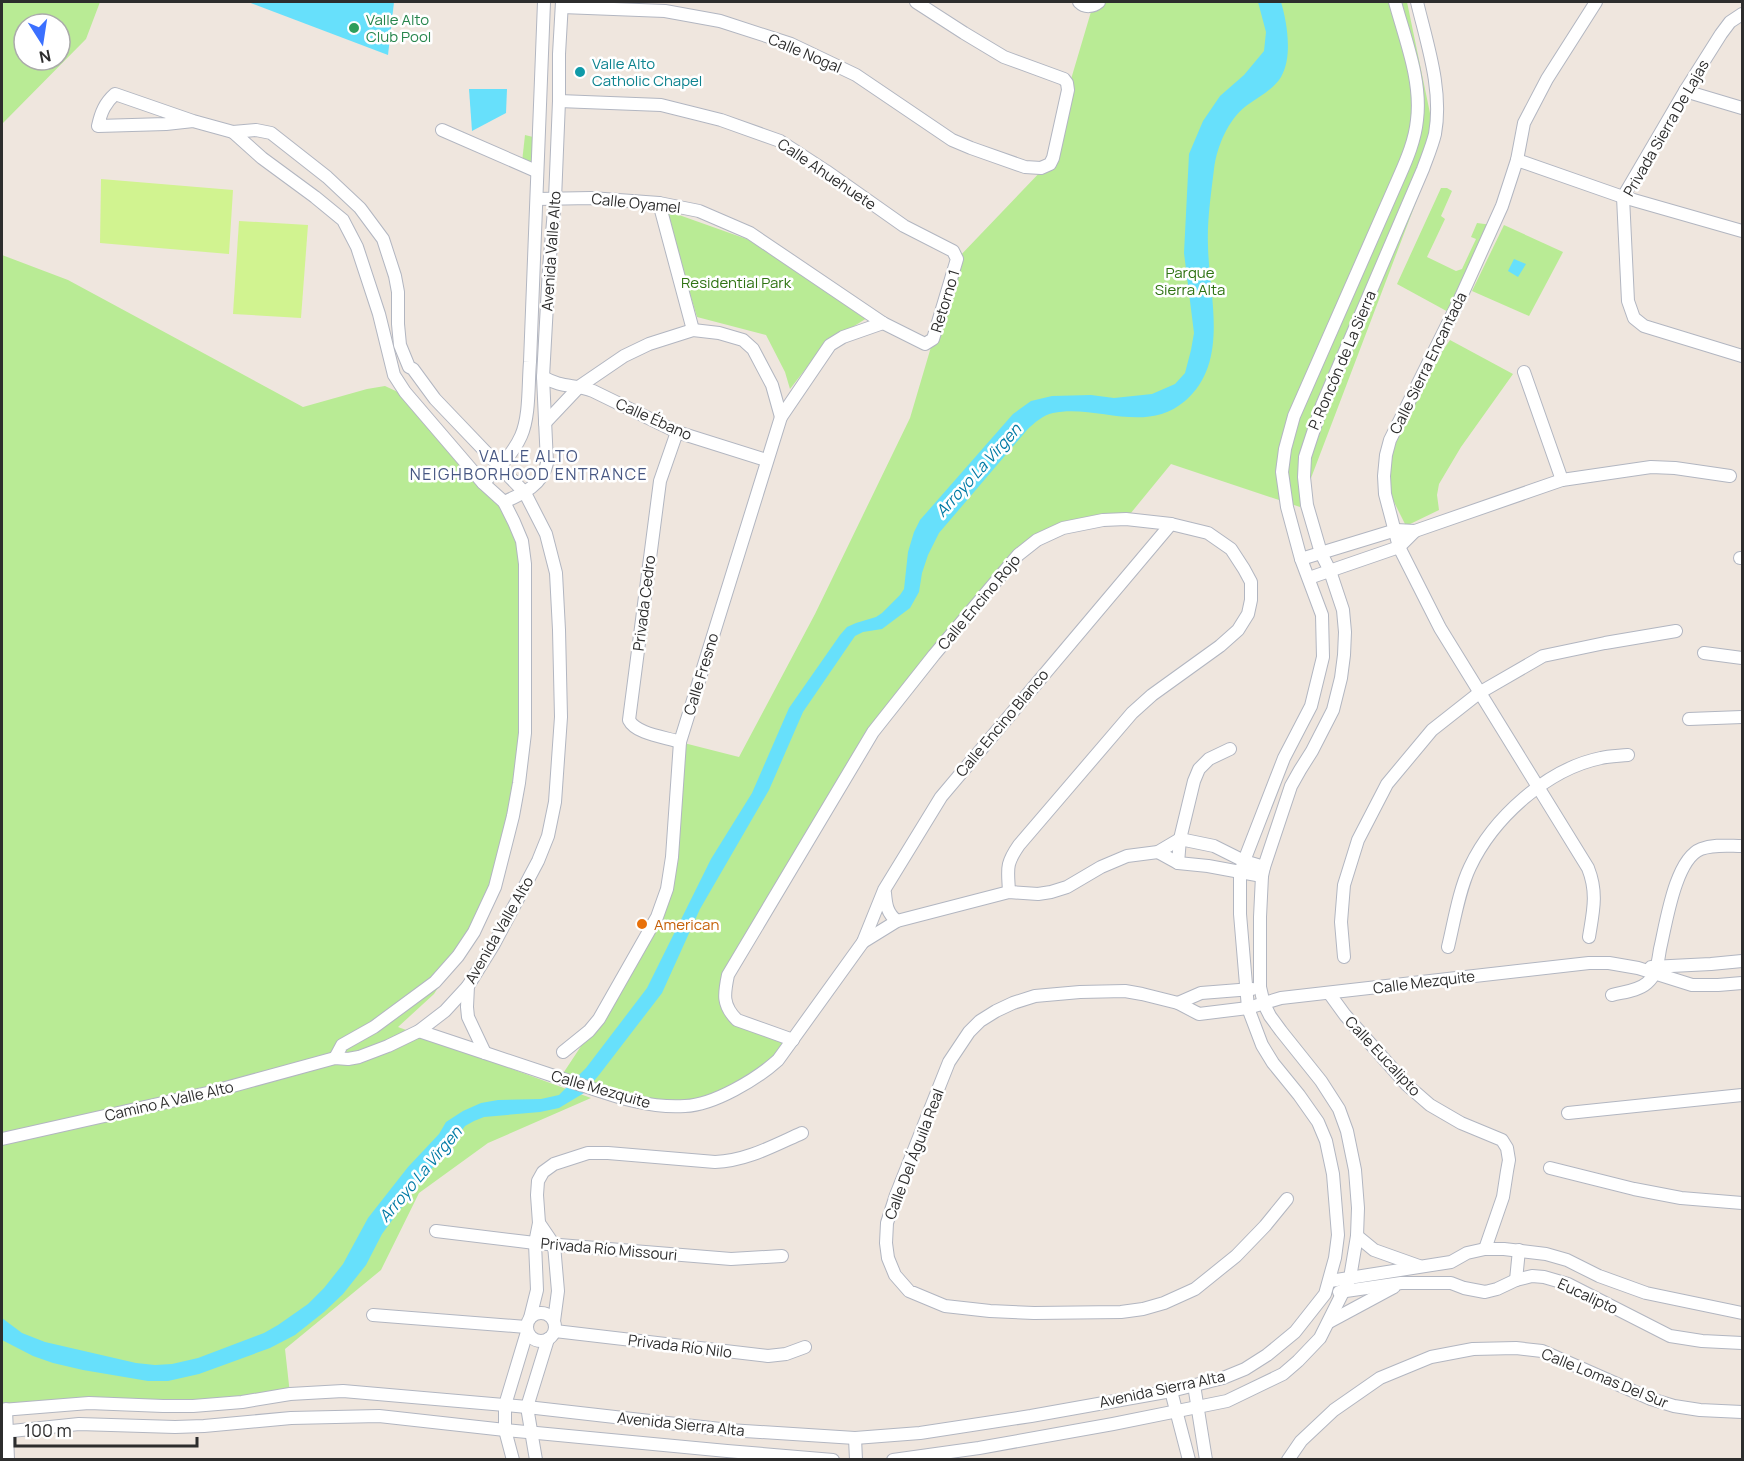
<svg xmlns="http://www.w3.org/2000/svg" width="1744" height="1461" font-family="Manrope,sans-serif">
  <style>
    .green { fill: #b9eb95; fill-rule: evenodd }
    .pitch { fill: #d1f390 }
    .water { fill: #67e0fb }
    .lines { fill: none; stroke-linecap: round; stroke-linejoin: round }
    .minor-casing { stroke: #b2b6c1; stroke-width: 14 }
    .minor { stroke: #fff; stroke-width: 12 }
    .leisure-dot { fill: #2e9e5b; stroke: #fff; stroke-width: 2 }
    .culture-dot { fill: #0f9aa8; stroke: #fff; stroke-width: 2 }
    .food-dot { fill: #e8710a; stroke: #fff; stroke-width: 2 }
    .labels { text-anchor: middle; dominant-baseline: central; stroke-width: 5; stroke-linejoin: round; paint-order: stroke }
    .leisure-label { font-size: 15px; fill: #27864d; stroke: #fff; text-anchor: start }
    .street-label { font-size: 15px; fill: #2d2d2d; stroke: #fff }
    .culture-label { font-size: 15px; fill: #0d838f; stroke: #fff; text-anchor: start }
    .park-label { font-size: 15px; fill: #2f7313; stroke: #fff }
    .food-label { font-size: 15px; fill: #c56008; stroke: #fff; text-anchor: start }
    .neighbourhood-label { font-size: 16px; letter-spacing: 1.5px; fill: #475783; stroke: #fff }
    .water-label { font-size: 16px; font-style: italic; fill: #017aa5; stroke: #fff }
  </style>
  <rect width="100%" height="100%" fill="#efe6de"/>
  <!-- green -->
  <g class="green">
    <path d="M 2,2 L 100,2 L 86,39 L 2,124 ZM 24,24 L 60,24 L 60,60 L 24,60 Z"/>
    <path d="M 1096,2 L 1407,2 L 1437,147 L 1300,507 L 1171,464 L 1126,519 L 1036,540 L 874,732 L 724,994 L 737,1020 L 793,1040 L 778,1060 L 715,1099 L 667,1107 L 560,1078 L 599,1019 L 667,890 L 680,742 L 739,757 L 815,614 L 910,418 L 957,259 L 1045,167 L 1093,5 Z"/>
    <path d="M 525,135 L 537,138 L 533,164 L 522,162 Z"/>
    <path d="M 1441,188 L 1447,188 L 1452,191 L 1441,216 L 1445,219 L 1427,257 L 1456,271 L 1462,269 L 1476,239 L 1471,237 L 1477,223 L 1492,225 L 1452,314 L 1397,284 Z"/>
    <path d="M 665,210 L 755,242 L 867,318 L 824,345 L 790,389 L 785,372 L 766,335 L 697,317 Z"/>
    <path d="M 1504,225 L 1563,252 L 1529,316 L 1472,291 Z"/>
    <path d="M 2,255 L 68,280 L 303,407 L 367,389 L 385,386 L 400,393 L 504,502 L 522,541 L 525,733 L 511,828 L 479,923 L 434,994 L 398,1027 L 591,1098 L 488,1143 L 419,1193 L 381,1270 L 285,1349 L 290,1394 L 242,1402 L 2,1410 Z"/>
    <path d="M 1450,340 L 1513,374 L 1461,447 L 1439,484 L 1437,495 L 1439,510 L 1406,526 L 1388,490 L 1390,451 L 1420,384 Z"/>
  </g>
  <!-- pitch -->
  <g class="pitch">
    <path d="M 101,179 L 233,190 L 229,254 L 100,243 Z"/>
    <path d="M 239,221 L 308,225 L 301,318 L 233,314 Z"/>
  </g>
  <!-- water -->
  <g class="water">
    <path d="M 248,2 L 394,2 L 388,55 Z"/>
    <path d="M 1258,2 L 1281,2 C 1287,22 1293,57 1281,77 C 1273,90 1258,97 1246,106 C 1228,120 1217,146 1214,169 C 1211,194 1207,221 1208,246 C 1209,297 1230,362 1185,401 C 1145,435 1097,404 1053,413 C 1043,415 1034,423 1027,430 L 939,533 L 928,555 L 922,573 L 919,592 L 910,608 L 882,629 L 863,632 L 855,636 L 803,712 L 769,790 L 700,909 L 662,993 L 599,1075 L 584,1093 L 559,1108 L 540,1112 L 484,1117 L 474,1121 L 465,1126 L 445,1154 L 413,1189 L 404,1204 L 382,1234 L 366,1265 L 343,1294 L 324,1312 L 295,1335 L 270,1348 L 199,1374 L 168,1381 L 148,1381 L 83,1370 L 53,1363 L 33,1356 L 2,1340 L 2,1318 L 22,1333 L 45,1342 L 136,1363 L 155,1365 L 172,1364 L 198,1358 L 264,1333 L 278,1325 L 308,1304 L 324,1288 L 343,1264 L 368,1218 L 408,1167 L 439,1134 L 446,1122 L 463,1111 L 481,1103 L 498,1100 L 541,1099 L 559,1095 L 586,1068 L 647,988 L 711,859 L 752,793 L 789,708 L 840,635 L 847,627 L 856,623 L 876,617 L 882,613 L 900,595 L 904,589 L 908,552 L 914,532 L 920,520 L 1013,414 L 1031,401 L 1052,396 L 1091,395 L 1114,398 L 1152,394 L 1175,384 L 1185,373 L 1191,350 L 1194,333 L 1184,253 L 1189,154 L 1203,121 L 1220,96 L 1244,75 L 1264,51 L 1266,32 Z"/>
    <path d="M 469,89 L 507,89 L 506,113 L 472,131 Z"/>
    <path d="M 1514,259 L 1526,264 L 1518,277 L 1508,271 Z"/>
  </g>
  <g class="lines">
    <!-- minor casing -->
    <g class="minor-casing">
      <g id="minor">
        <path d="M 1079,2 C 1085,8 1093,7 1099,2"/>
        <path d="M 562,7 L 665,11 L 720,21 L 791,44 L 856,75 L 952,140 L 971,148 L 1025,167 L 1041,168 L 1050,164 L 1053,158 L 1068,90 L 1067,83 L 1064,79 L 1004,57 L 964,33 L 916,2"/>
        <path d="M 1742,14 L 1730,22 L 1721,34 L 1685,91 L 1623,197 L 1628,301 L 1634,318 L 1644,326 L 1742,356"/>
        <path d="M 1685,91 L 1742,108"/>
        <path d="M 442,130 L 536,171"/>
        <path d="M 233,132 L 262,158 L 315,197 L 343,220 L 357,247 L 379,314 L 394,375 L 405,392 L 483,483 L 504,502 L 514,522 L 522,541 L 525,564 L 525,733 L 519,783 L 513,816 L 495,887 L 474,932 L 458,956 L 435,982 L 374,1027 L 342,1045 L 335,1058"/>
        <path d="M 1517,160 L 1623,197 L 1742,231"/>
        <path d="M 537,199 L 591,198 L 659,203 L 699,211 L 750,233 L 883,323 L 925,344 L 933,339 L 957,259 L 953,251 L 904,226 L 826,171 L 780,141 L 721,120 L 661,105 L 559,101"/>
        <path d="M 659,203 L 693,330"/>
        <path d="M 1524,372 L 1562,480"/>
        <path d="M 543,377 C 562,388 574,384 593,391 L 677,432 L 766,460"/>
        <path d="M 545,423 L 580,386 L 624,356 L 649,344 L 693,330 L 719,333 L 743,340 L 753,349 L 772,385 L 781,417"/>
        <path d="M 677,432 L 660,481 L 629,720 C 636,734 665,737 680,742"/>
        <path d="M 483,483 C 498,469 513,454 521,436 C 530,416 528,384 530,362 L 544,2"/>
        <path d="M 504,502 C 522,494 543,485 547,463 L 543,377 L 549,268 L 555,199 L 559,101 L 559,54 L 562,2"/>
        <path d="M 1740,558 L 1742,558"/>
        <path d="M 1301,559 L 1396,530 L 1415,531 L 1562,480 L 1651,467 L 1675,468 L 1730,476"/>
        <path d="M 1309,578 L 1399,547 L 1415,531"/>
        <path d="M 1704,653 L 1742,658"/>
        <path d="M 1689,719 L 1742,717"/>
        <path d="M 1158,852 L 1178,863 L 1208,866 L 1262,876"/>
        <path d="M 1178,863 L 1180,839 L 1194,781 L 1199,769 L 1209,759 L 1230,749"/>
        <path d="M 885,893 C 886,905 887,913 897,921"/>
        <path d="M 1589,937 C 1593,912 1598,893 1588,868 L 1440,628 L 1399,547 L 1385,494 L 1384,476 L 1386,455 L 1390,440 L 1460,299 L 1502,206 L 1517,160 L 1524,123 L 1547,79 L 1596,2"/>
        <path d="M 863,942 L 897,921 L 1009,892 L 1038,894 L 1051,892 L 1067,887 L 1101,867 L 1127,856 L 1158,852 L 1180,839 L 1214,846 L 1244,861 L 1264,867"/>
        <path d="M 1448,947 C 1454,922 1459,890 1470,867 C 1493,818 1547,769 1601,758 C 1609,756 1619,756 1628,755"/>
        <path d="M 1344,957 L 1341,922 L 1344,885 L 1358,840 L 1387,784 L 1432,730 L 1479,693 L 1543,656 L 1605,643 L 1676,631"/>
        <path d="M 1651,967 L 1711,964 L 1742,961"/>
        <path d="M 468,986 L 467,1007 L 468,1017 L 485,1053"/>
        <path d="M 1329,993 L 1345,1015 L 1407,1085 L 1430,1105 L 1461,1123 L 1502,1140 L 1507,1148 L 1509,1160 L 1507,1171 L 1503,1197 L 1485,1249"/>
        <path d="M 1612,995 C 1623,992 1638,991 1647,983 C 1657,975 1658,961 1660,949 C 1666,924 1675,859 1701,849 C 1714,844 1729,846 1742,846"/>
        <path d="M 1178,1003 L 1201,993 L 1252,989"/>
        <path d="M 419,1031 C 468,1047 517,1064 566,1080 C 604,1092 644,1109 685,1106 C 714,1105 757,1079 778,1060 L 863,942 L 884,890 L 941,797 L 1171,524"/>
        <path d="M 793,1040 L 737,1020 C 722,1005 724,994 728,975 L 873,732 L 934,655 L 1018,555 L 1037,540 L 1063,528 L 1103,520 L 1126,519 L 1171,524 L 1208,533 L 1231,549 L 1244,569 L 1251,582 L 1251,600 L 1248,614 L 1238,630 L 1220,646 L 1152,695 L 1132,713 L 1019,845 C 1005,865 1008,869 1009,892"/>
        <path d="M 563,1052 L 589,1031 L 599,1019 L 657,917 L 667,889 L 672,857 L 680,742 L 781,417 L 830,345 L 843,337 L 883,323"/>
        <path d="M 1568,1113 L 1742,1095"/>
        <path d="M 2,1139 L 207,1093 L 335,1058 L 348,1059 L 359,1057 L 388,1046 L 419,1031 L 445,1011 L 468,986 L 494,944 L 538,861 L 548,836 L 555,802 L 561,717 L 559,630 L 556,573 L 546,534 L 525,493 L 435,399 L 413,369 L 409,367 L 400,345 L 398,324 L 398,292 L 395,276 L 383,239 L 360,208 L 327,177 L 271,133 L 256,130 L 233,132 L 193,121 L 115,94 C 105,103 101,112 98,126 L 166,124 L 193,121"/>
        <path d="M 1550,1168 L 1634,1189 L 1681,1198 L 1742,1203"/>
        <path d="M 1287,1199 L 1265,1226 L 1236,1256 L 1195,1289 L 1164,1303 L 1143,1309 L 1121,1312 L 1034,1313 L 990,1311 L 945,1306 L 909,1291 L 895,1275 L 888,1258 L 886,1243 L 887,1223 L 896,1195 L 949,1062 L 969,1032 L 980,1021 L 996,1011 L 1013,1003 L 1035,996 L 1080,992 L 1125,991 L 1142,994 L 1178,1003 L 1199,1014 L 1248,1008 L 1281,998 L 1589,963 L 1609,963 L 1638,968 L 1692,985 L 1718,985 L 1742,983"/>
        <path d="M 539,1223 L 554,1245 L 558,1291 L 554,1321"/>
        <path d="M 436,1231 L 535,1243 L 731,1259 L 782,1256"/>
        <path d="M 1357,1236 L 1374,1250 L 1419,1266"/>
        <path d="M 1516,1280 L 1519,1250"/>
        <path d="M 1330,1281 L 1451,1262 L 1467,1253 L 1485,1249 L 1504,1249 L 1546,1254 L 1567,1260 L 1599,1276 L 1646,1293 L 1742,1313"/>
        <path d="M 1339,1292 L 1401,1283 L 1451,1283 L 1464,1288 L 1485,1292 L 1497,1289 L 1516,1280 L 1532,1276 L 1544,1277 L 1568,1284 L 1670,1336 L 1702,1341 L 1742,1343"/>
        <circle cx="541" cy="1327" r="14"/>
        <path d="M 373,1315 L 526,1327"/>
        <path d="M 530,1318 L 537,1290 L 535,1243 L 539,1223 L 537,1195 L 538,1181 L 543,1172 L 554,1164 L 588,1153 L 608,1153 L 715,1162 C 746,1161 773,1146 802,1133"/>
        <path d="M 1329,1322 L 1394,1287"/>
        <path d="M 555,1331 L 768,1356 L 786,1354 L 805,1347"/>
        <path d="M 1194,1385 L 1206,1460"/>
        <path d="M 1171,1391 L 1189,1460"/>
        <path d="M 6,1409 L 8,1460"/>
        <path d="M 2,1410 L 89,1403 L 163,1406 L 193,1406 L 242,1402 L 290,1394 L 343,1391 L 527,1407 L 729,1430 L 855,1438 L 920,1433 L 1031,1416 L 1171,1391 L 1223,1378 L 1245,1369 L 1267,1355 L 1295,1332 L 1325,1294 L 1335,1258 L 1338,1235 L 1333,1174 L 1326,1141 L 1318,1122 L 1299,1095 L 1273,1063 L 1262,1045 L 1248,1008 L 1240,914 L 1240,873 L 1244,861 L 1284,758 L 1311,706 L 1323,657 L 1322,615 L 1301,559 L 1287,507 L 1282,472 L 1285,449 L 1294,416 L 1399,177 C 1407,159 1415,140 1417,120 C 1422,81 1405,39 1395,2"/>
        <path d="M 2,1432 L 79,1424 L 175,1427 L 204,1426 L 291,1418 L 379,1416 L 505,1430 L 727,1451 L 833,1460"/>
        <path d="M 855,1438 L 856,1460"/>
        <path d="M 513,1460 L 505,1430 L 505,1405 L 527,1332"/>
        <path d="M 536,1460 L 527,1407 L 548,1339"/>
        <path d="M 893,1460 L 979,1448 L 1113,1424 L 1227,1401 L 1283,1374 L 1298,1361 L 1320,1338 L 1350,1278 L 1357,1236 L 1358,1208 L 1355,1170 L 1347,1131 L 1339,1109 L 1321,1081 L 1281,1031 L 1270,1016 L 1264,1004 L 1260,987 L 1260,917 L 1262,876 L 1264,867 L 1291,786 L 1300,770 L 1312,751 L 1333,710 L 1341,678 L 1344,655 L 1345,632 L 1343,610 L 1330,571 L 1321,553 L 1307,505 L 1304,477 L 1305,457 L 1322,405 L 1423,169 C 1427,158 1432,146 1435,134 C 1443,90 1427,44 1417,2"/>
        <path d="M 1288,1460 L 1301,1441 L 1334,1410 L 1380,1378 L 1431,1357 L 1473,1349 L 1516,1348 L 1542,1351 L 1651,1399 L 1674,1406 L 1700,1410 L 1742,1412"/>
      </g>
    </g>
    <!-- minor -->
    <use href="#minor" class="minor"/>
  </g>
  <!-- markers -->
  <circle class="leisure-dot" cx="354" cy="28" r="6"/>
  <circle class="culture-dot" cx="580" cy="72" r="6"/>
  <circle class="food-dot" cx="642" cy="924" r="6"/>
  <g class="labels">
    <!-- leisure labels -->
    <g class="leisure-label">
      <text x="366" y="19">Valle Alto<tspan x="366" dy="17">Club Pool</tspan></text>
    </g>
    <!-- street labels -->
    <g class="street-label">
      <text transform="translate(805 53) rotate(23)">Calle Nogal</text>
      <text transform="translate(1666 128) rotate(-60)">Privada Sierra De Lajas</text>
      <text transform="translate(827 174) rotate(34)">Calle Ahuehuete</text>
      <text transform="translate(636 203) rotate(6)">Calle Oyamel</text>
      <text transform="translate(551 251) rotate(-86)">Avenida Valle Alto</text>
      <text transform="translate(945 301) rotate(-73)">Retorno 1</text>
      <text transform="translate(1342 360) rotate(-67)">P. Roncón de La Sierra</text>
      <text transform="translate(1428 363) rotate(-64)">Calle Sierra Encantada</text>
      <text transform="translate(654 419) rotate(24)">Calle Ébano</text>
      <text transform="translate(979 602) rotate(-50)">Calle Encino Rojo</text>
      <text transform="translate(644 603) rotate(-83)">Privada Cedro</text>
      <text transform="translate(701 674) rotate(-73)">Calle Fresno</text>
      <text transform="translate(1002 723) rotate(-50)">Calle Encino Blanco</text>
      <text transform="translate(499 930) rotate(-60)">Avenida Valle Alto</text>
      <text transform="translate(1424 982) rotate(-7)">Calle Mezquite</text>
      <text transform="translate(1383 1056) rotate(47)">Calle Eucalipto</text>
      <text transform="translate(601 1089) rotate(16)">Calle Mezquite</text>
      <text transform="translate(169 1101) rotate(-13)">Camino A Valle Alto</text>
      <text transform="translate(914 1154) rotate(-69)">Calle Del Águila Real</text>
      <text transform="translate(609 1249) rotate(5)">Privada Río Missouri</text>
      <text transform="translate(1588 1296) rotate(25)">Eucalipto</text>
      <text transform="translate(680 1346) rotate(7)">Privada Río Nilo</text>
      <text transform="translate(1605 1378) rotate(22)">Calle Lomas Del Sur</text>
      <text transform="translate(1162 1389) rotate(-12)">Avenida Sierra Alta</text>
      <text transform="translate(681 1424) rotate(6)">Avenida Sierra Alta</text>
    </g>
    <!-- culture labels -->
    <g class="culture-label">
      <text x="592" y="63">Valle Alto<tspan x="592" dy="17">Catholic Chapel</tspan></text>
    </g>
    <!-- park labels -->
    <g class="park-label">
      <text x="1190" y="272">Parque<tspan x="1190" dy="17">Sierra Alta</tspan></text>
      <text x="736" y="282">Residential Park</text>
    </g>
    <!-- food labels -->
    <g class="food-label">
      <text x="654" y="924">American</text>
    </g>
    <!-- neighbourhood labels -->
    <g class="neighbourhood-label">
      <text x="529" y="456">VALLE ALTO<tspan x="529" dy="18">NEIGHBORHOOD ENTRANCE</tspan></text>
    </g>
    <!-- water labels -->
    <g class="water-label">
      <text transform="translate(978 470) rotate(-48)">Arroyo La Virgen</text>
      <text transform="translate(420 1174) rotate(-50)">Arroyo La Virgen</text>
    </g>
  </g>
  <!-- border -->
  <rect width="1744" height="1461" fill="none" stroke="#2d2d2d" stroke-width="6"/>
  <!-- north arrow -->
  <g transform="translate(42 42) rotate(168)"><circle r="28" fill="#ffffff" stroke="#ababab" stroke-width="1.5"/>
  <path d="M0-4.5L10 22L0 15L-10 22Z" fill="#3b70ff"/>
  <text y="-9" font-size="16" font-weight="bold" text-anchor="middle" fill="#2d2d2d">N</text>
  </g>
  <!-- scale -->
  <path d="M15 1437v9h182v-9" fill="none" stroke="#2d2d2d" stroke-width="3"/>
  <text x="24" y="1437" font-size="18" fill="#2d2d2d" stroke="#ffffff" stroke-width="4.5" paint-order="stroke">100 m</text>
</svg>
